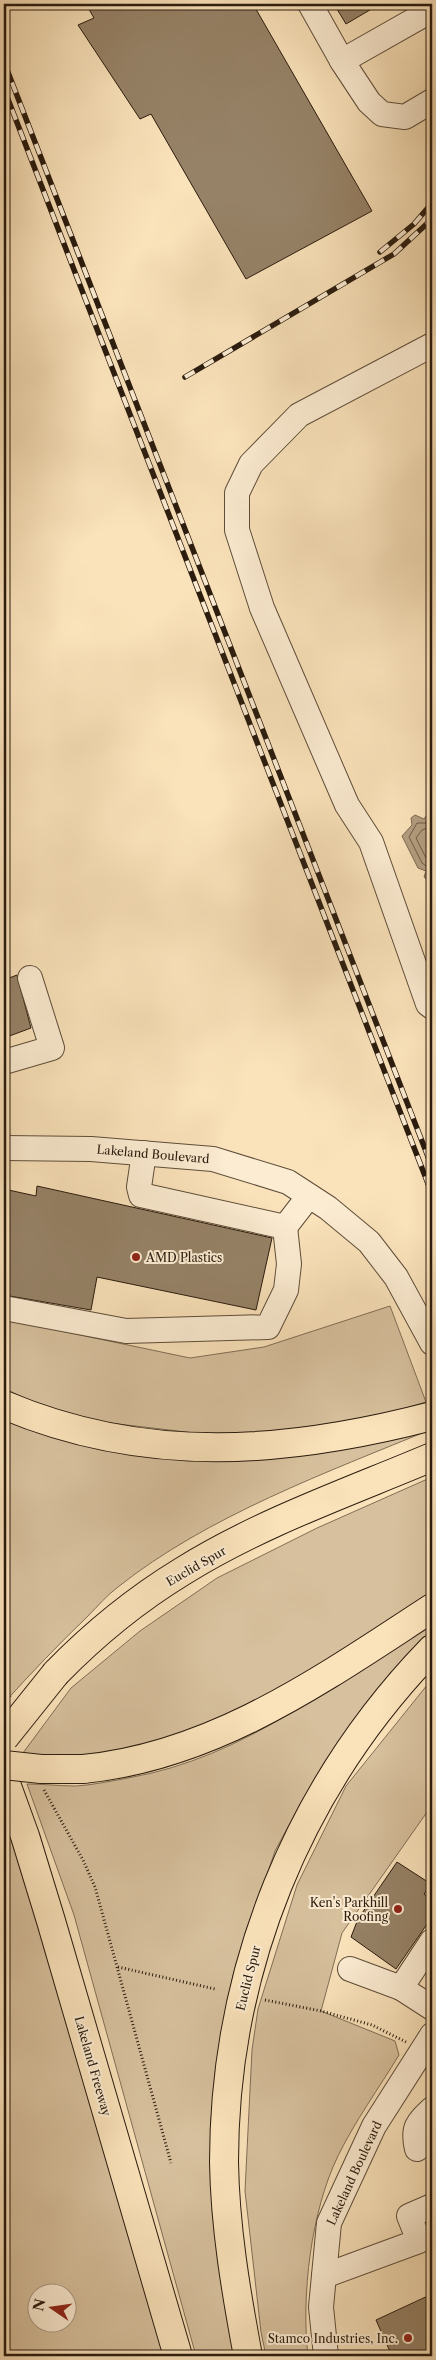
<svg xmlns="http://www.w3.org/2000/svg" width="436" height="2360" font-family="'Libre Caslon Text',serif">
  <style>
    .green { fill: #d7c09d; stroke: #806e56; fill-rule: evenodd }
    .water { fill: #b39e80; stroke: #7c6a52 }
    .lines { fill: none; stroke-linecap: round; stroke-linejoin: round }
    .shore { stroke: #6e5c47; stroke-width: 1 }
    .building { fill: #968267; stroke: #2a1b0e }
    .minor-casing { stroke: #5e4d39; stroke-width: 26 }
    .highway-casing { stroke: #2a1b0e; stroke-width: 30 }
    .path { stroke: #2a1b0e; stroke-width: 3; stroke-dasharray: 1 2.5; stroke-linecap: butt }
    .minor { stroke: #fcecd2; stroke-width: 24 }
    .highway { stroke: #fae2ba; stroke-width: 28 }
    .rail-casing { stroke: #2a1b0e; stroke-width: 5.5 }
    .rail { stroke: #fcecd2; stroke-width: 4; stroke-dasharray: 11; stroke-linecap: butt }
    .highway-bridge-casing { stroke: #2a1b0e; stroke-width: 30; stroke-linecap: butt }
    .highway-bridge { stroke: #fae2ba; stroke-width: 28 }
    .poi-dot { fill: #8f2418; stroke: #fcecd2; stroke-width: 2 }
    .labels { text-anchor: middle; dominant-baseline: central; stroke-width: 4; stroke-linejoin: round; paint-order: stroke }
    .street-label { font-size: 12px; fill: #2a1b0e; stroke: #fcecd2 }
    .poi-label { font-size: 12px; fill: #2a1b0e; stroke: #fcecd2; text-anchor: end }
  </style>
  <rect width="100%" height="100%" fill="#fae2ba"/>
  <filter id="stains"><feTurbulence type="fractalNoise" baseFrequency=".004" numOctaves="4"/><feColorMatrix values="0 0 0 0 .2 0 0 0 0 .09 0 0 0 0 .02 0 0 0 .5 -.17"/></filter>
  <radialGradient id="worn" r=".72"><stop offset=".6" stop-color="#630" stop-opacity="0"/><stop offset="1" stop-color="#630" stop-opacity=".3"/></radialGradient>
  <!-- green -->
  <g class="green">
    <path d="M 390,1306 L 426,1402 L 353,1424 L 262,1434 L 212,1435 L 101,1422 L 42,1407 L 4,1388 L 4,1319 L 190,1358 L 264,1347 Z"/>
    <path d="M 4,1414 L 195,1456 L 239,1461 L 290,1454 L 432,1429 C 328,1472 207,1516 118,1587 C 107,1595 98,1606 88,1616 C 59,1644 31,1673 4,1703 Z"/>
    <path d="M 432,1477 L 432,1595 L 242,1712 L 170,1744 L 72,1759 L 20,1757 L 71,1688 L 140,1631 L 217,1578 L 317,1528 Z"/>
    <path d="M 432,1622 L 432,1635 L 374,1693 L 303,1799 L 275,1851 L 233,1975 L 222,2030 L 211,2118 L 215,2209 L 235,2356 L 196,2356 L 74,1915 L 27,1784 C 43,1784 60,1786 76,1786 C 93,1785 111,1781 128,1778 C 247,1757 332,1683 432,1622 Z"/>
    <path d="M 432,1679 L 432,1805 L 342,1933 L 321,2011 L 395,2041 L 399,2055 C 379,2088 355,2121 338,2156 C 311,2211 301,2296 308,2356 L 266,2356 L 261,2332 L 245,2191 L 252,2050 L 258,2009 L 297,1885 L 346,1786 Z"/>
    <path d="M 4,1822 L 24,1871 L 88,2078 L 126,2228 L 164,2356 L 11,2356 L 4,2343 ZM 38,2292 L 68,2292 L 68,2322 L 38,2322 Z"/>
  </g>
  <!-- water -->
  <path class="water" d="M 432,808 L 432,902 L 428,898 L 430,883 L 424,877 L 426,871 L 418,868 L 402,836 L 412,825 L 411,818 L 415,815 L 424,819 Z"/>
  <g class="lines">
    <!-- shore -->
    <g class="shore">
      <path d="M 432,814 L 427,823 L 417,823 L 409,837 L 422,863 L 430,869 L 432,878"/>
      <path d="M 432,826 L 422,830 L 416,838 L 426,858 L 432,862"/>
    </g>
  </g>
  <!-- building -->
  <g class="building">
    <path d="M 86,4 L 253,4 L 372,211 L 246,279 L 151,114 L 140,119 L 78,25 L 94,18 Z"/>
    <path d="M 334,4 L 380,4 L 346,24 Z"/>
    <path d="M 17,975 L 31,1028 L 4,1038 L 4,980 Z"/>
    <path d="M 37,1186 L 272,1238 L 256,1310 L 97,1277 L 91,1310 L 4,1295 L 4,1189 L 36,1196 Z"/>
    <path d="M 397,1862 L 431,1884 L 424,1894 L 432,1900 L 432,1917 L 396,1969 L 351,1937 L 358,1919 Z"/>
    <path d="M 432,2294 L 432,2356 L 392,2356 L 376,2320 Z"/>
  </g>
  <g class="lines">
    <!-- minor casing -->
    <g class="minor-casing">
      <g id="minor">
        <path d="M 310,4 L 342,61 L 432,10"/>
        <path d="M 342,61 L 369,102 L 382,114 L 405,117 L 432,101"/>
        <path d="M 432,345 L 299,415 L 251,464 L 237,493 L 237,530 L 262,608 L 347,805 L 371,842 L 428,1004 L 432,1007"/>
        <path d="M 4,1062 L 52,1048 L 30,978"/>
        <path d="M 4,1148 L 91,1149 L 213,1159 L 288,1182 L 328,1208 L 369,1242 L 396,1277 L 432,1343"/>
        <path d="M 144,1153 L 139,1187 L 141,1195 L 285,1227 L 309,1196"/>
        <path d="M 4,1308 L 126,1331 L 268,1327 L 286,1290 L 289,1264 L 285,1227"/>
        <path d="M 432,1941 L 401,1988 L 432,2008"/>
        <path d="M 350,1969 L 401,1988"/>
        <path d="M 417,2149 C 412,2128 417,2123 432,2109"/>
        <path d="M 324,2276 L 419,2241 L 409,2216 L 432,2206"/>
        <path d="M 326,2356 L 321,2307 L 329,2223 L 374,2126 L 432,2035"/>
      </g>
    </g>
    <!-- highway casing -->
    <g class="highway-casing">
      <g id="highway">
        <path d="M 4,1405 C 146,1465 286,1454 432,1416"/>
        <path d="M 56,1673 C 94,1634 137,1599 183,1571 C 260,1523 349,1492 432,1457"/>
        <path d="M 83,1769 C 216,1756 324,1678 432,1608"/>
        <path d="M 4,1778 L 25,1836 L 51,1921 L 178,2356"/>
        <path d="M 248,2356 C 236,2292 225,2227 224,2162 C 224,1970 298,1787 432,1649"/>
      </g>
    </g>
    <!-- path -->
    <g class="path">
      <path d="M 4,1680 L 10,1697"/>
      <path d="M 44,1790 L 83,1860 L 95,1887 L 171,2163"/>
      <path d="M 118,1967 L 215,1989"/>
      <path d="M 265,2000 L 321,2011 L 372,2025 L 406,2042"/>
    </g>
    <!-- minor -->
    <use href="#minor" class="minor"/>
    <!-- highway -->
    <use href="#highway" class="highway"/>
    <!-- rail casing -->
    <g class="rail-casing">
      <g id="rail">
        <path d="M 4,62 L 432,1167"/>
        <path d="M 4,89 L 432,1194"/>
        <path d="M 380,252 L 414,224 L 432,203"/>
        <path d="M 185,377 L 394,254 L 432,219"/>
      </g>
    </g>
    <!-- rail -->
    <use href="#rail" class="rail"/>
    <!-- highway-bridge casing -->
    <g class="highway-bridge-casing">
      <g id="highway-bridge">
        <path d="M 4,1738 L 56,1673"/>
        <path d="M 4,1765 L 41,1769 L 83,1769"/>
      </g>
    </g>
    <!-- highway-bridge -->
    <use href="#highway-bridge" class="highway-bridge"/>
  </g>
  <!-- markers -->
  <g class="poi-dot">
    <circle cx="136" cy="1257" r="5"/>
    <circle cx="398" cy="1909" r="5"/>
    <circle cx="408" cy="2338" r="5"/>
  </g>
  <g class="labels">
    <!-- street labels -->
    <g class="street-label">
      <text transform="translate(153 1154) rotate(5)">Lakeland Boulevard</text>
      <text transform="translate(196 1566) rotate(-30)">Euclid Spur</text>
      <text transform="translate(248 1978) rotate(-76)">Euclid Spur</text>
      <text transform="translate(93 2066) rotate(74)">Lakeland Freeway</text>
      <text transform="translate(354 2173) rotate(-65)">Lakeland Boulevard</text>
    </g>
    <!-- poi labels -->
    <g class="poi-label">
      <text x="146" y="1257" text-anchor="start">AMD Plastics</text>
      <text x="388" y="1902">Ken's Parkhill<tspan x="388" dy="14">Roofing</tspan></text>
      <text x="398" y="2338">Stamco Industries, Inc.</text>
    </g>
  </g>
  <!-- margin -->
  <rect width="436" height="2360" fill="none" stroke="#fae2ba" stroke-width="20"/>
  <rect x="5" y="5" width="426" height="2350" fill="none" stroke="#2a1b0e" stroke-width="2.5"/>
  <rect x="10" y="10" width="416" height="2340" fill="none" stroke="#2a1b0e"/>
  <!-- north arrow -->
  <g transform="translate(52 2308) rotate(283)"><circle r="24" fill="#fcecd2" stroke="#a89884"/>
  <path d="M0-4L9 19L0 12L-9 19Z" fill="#8f2418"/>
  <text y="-8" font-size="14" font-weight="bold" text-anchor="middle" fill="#2a1b0e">N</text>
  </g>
  <rect width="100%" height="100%" filter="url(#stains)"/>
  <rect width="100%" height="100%" fill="url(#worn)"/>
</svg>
